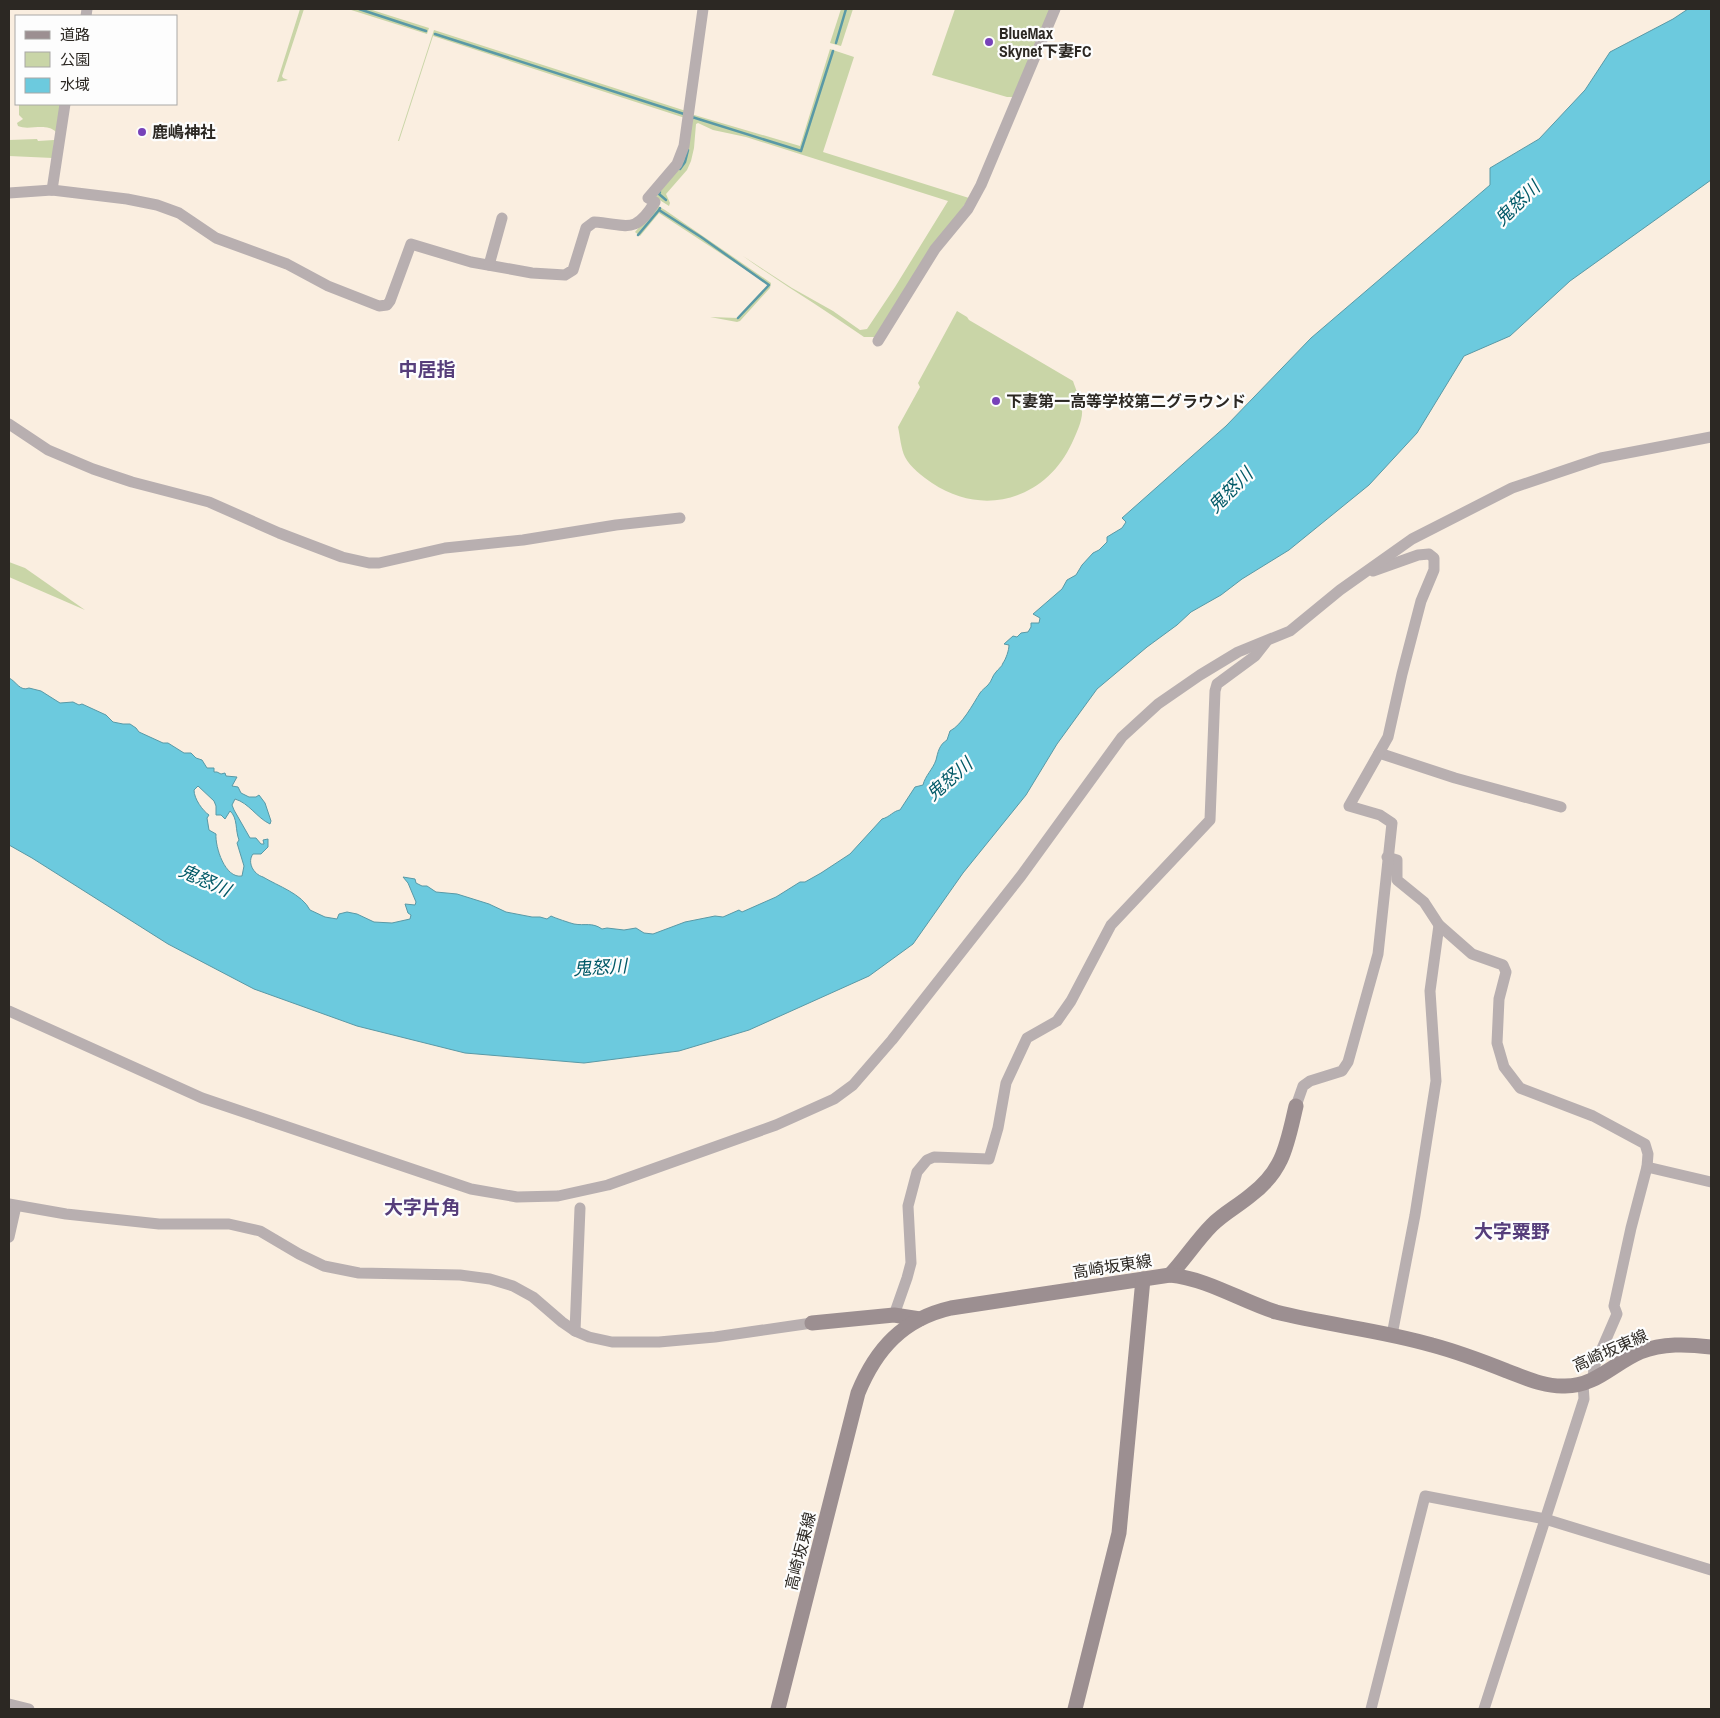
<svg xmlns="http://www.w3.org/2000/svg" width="1720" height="1718" font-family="'Archivo Narrow','Noto Sans JP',sans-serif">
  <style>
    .green { fill: #c9d5a7 }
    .water { fill: #6ccade; stroke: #5999a6; fill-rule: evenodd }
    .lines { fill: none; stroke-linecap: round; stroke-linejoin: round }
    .stream { stroke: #5999a6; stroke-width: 2.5 }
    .street { stroke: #b8afb0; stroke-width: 11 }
    .secondary { stroke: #9c8f91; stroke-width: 15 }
    .poi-dot { fill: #7742b9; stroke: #fdfdfd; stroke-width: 2 }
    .labels { text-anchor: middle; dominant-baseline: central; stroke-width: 4.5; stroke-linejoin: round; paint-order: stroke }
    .poi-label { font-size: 16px; font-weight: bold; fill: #2c2823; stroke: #fdfdfd; text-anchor: start }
    .street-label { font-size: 16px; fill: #2c2823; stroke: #fdfdfd }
    .water-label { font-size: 18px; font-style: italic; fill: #015967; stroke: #fdfdfd }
    .quarter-label { font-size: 19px; font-weight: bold; fill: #563e7b; stroke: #fdfdfd }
  </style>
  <rect width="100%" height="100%" fill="#faeee0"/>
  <!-- green -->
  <g class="green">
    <path d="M 300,9 L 304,9 L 282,76 L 283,78 L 288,80 L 277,82 Z"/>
    <path d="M 348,9 L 369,9 L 429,28 L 427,34 Z"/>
    <path d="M 841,9 L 853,9 L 841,46 L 830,43 Z"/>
    <path d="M 955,9 L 1050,9 L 1013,97 L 1007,97 L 932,75 Z"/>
    <path d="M 434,30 L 686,111 L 685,118 L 433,36 L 399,141 L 398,141 Z"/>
    <path d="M 830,49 L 854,57 L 823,152 L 969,198 L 875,337 L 864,337 C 824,309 782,284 743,256 L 792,288 L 833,311 L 860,330 L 867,329 L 895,287 L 948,201 L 746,137 L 713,130 L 698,123 L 696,124 L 694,148 L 691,161 L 687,170 L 666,194 L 670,203 L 669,206 L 655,197 L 673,174 L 691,114 L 800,146 Z"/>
    <path d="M 19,104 L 63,104 L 56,132 C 46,122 29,131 18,126 L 17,123 L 23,119 L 19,115 Z"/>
    <path d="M 37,139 L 38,141 L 54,140 L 53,158 L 9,156 L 9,140 Z"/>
    <path d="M 658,206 L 665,210 L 771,283 L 770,288 L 740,321 L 737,322 L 710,317 L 738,318 L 769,285 L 659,213 L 640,236 L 635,232 Z"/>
    <path d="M 957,311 L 967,317 L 969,320 L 1073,381 C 1076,390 1081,401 1082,410 C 1083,420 1076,434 1072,443 C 1046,499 984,518 932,483 C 923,477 910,467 905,457 C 901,449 900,436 898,427 L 920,387 L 918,383 Z"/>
    <path d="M 9,562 L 25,568 L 85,610 L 9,577 Z"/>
  </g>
  <!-- water -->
  <path class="water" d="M 1688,9 L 1711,9 L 1711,180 L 1570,281 L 1510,336 L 1464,356 L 1417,433 L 1369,485 L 1289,550 L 1242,579 L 1221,595 L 1191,612 L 1177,625 L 1147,647 L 1097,689 L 1057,744 L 1026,795 L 963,873 L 913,944 L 869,976 L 749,1030 L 679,1051 L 584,1063 L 465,1053 L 357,1026 L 254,989 L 168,944 L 32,858 L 9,845 L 9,678 C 16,681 20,692 29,688 L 41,691 L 60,703 L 73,702 L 79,705 L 82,704 L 106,715 L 113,722 L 123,724 L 130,724 L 136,728 L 139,732 L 163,743 L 168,743 L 184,753 L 191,753 L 196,758 L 202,760 L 207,768 L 214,768 L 214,772 L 217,772 L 221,774 L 225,773 L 226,776 L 237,777 L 232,786 L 238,787 L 241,793 L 249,797 L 256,797 L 259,795 L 265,803 L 271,821 L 270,824 C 257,818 249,803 235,799 L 232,805 L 234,810 L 250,838 L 256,838 L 261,844 L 264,844 L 263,840 L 268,839 L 268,847 L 261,854 L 253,854 C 247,862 253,874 263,877 C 278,886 302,894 310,910 L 325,917 L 337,919 L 339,914 L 347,912 L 357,914 L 374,922 L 392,923 L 410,919 L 411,915 L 408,913 L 405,904 L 415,905 L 416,902 L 408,883 L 403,877 L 415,879 L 416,883 L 422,886 L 427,886 L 436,892 L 457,894 L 489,904 L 506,912 L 532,917 L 540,917 L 547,919 L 551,916 C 555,918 570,923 574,924 C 585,926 592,922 602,929 L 607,928 L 624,930 L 636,928 L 644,933 L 653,934 L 685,922 L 715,916 L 723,917 L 739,910 L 742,912 L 776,897 L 800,882 L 805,882 L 821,873 L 850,854 L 882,819 C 890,817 893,811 900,810 L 915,787 L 923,785 C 925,776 933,769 936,760 C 938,752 939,745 947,740 L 950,731 C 962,725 973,704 980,693 C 982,690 985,688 988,685 C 992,681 992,676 996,672 C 998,669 1002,667 1003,663 C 1006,659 1009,650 1009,645 L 1004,644 L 1013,636 L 1017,637 L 1021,633 L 1028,632 L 1031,627 L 1031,623 L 1039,623 L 1040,618 L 1033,614 L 1062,589 L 1067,580 L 1076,575 L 1082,565 L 1093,553 L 1099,550 L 1107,542 L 1107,537 L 1122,528 L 1126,522 L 1122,518 L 1226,426 L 1311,338 L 1490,185 L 1490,168 L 1539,139 L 1585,90 L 1610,52 L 1673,19 ZM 198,786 L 214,801 L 216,806 L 216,815 L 221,815 L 225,819 L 230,811 C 238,818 235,830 239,840 L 237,843 L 244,866 L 242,876 C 225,879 215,847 216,834 L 209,830 L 207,818 L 209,815 C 203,811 194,799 194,790 Z"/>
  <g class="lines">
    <!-- stream -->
    <g class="stream">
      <path d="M 359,9 L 426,31"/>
      <path d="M 435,34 L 684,114"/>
      <path d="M 836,43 L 846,9"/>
      <path d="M 692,119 L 692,117 L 801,151 L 833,51"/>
      <path d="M 680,169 L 685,162 L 688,150"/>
      <path d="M 660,192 L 659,194 L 666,200"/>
      <path d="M 660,208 L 659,210 L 701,237 L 769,285 L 738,318"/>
      <path d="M 638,235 L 659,210"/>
    </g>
    <!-- street -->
    <g class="street">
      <path d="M 86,16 L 87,9"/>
      <path d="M 52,190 L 65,104"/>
      <path d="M 9,193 L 52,190 L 127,199 L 157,205 L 179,213 L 216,238 L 287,264 L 328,286 L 379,306 L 387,305 L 390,301 L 411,244 L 471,262 L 532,273 L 565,275 L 573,270 L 586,228 L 594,222 C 627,224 634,236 655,202 L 648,198 L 677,164 L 684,146 L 703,9"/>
      <path d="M 489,265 L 502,218"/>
      <path d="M 878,341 L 935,249 L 968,209 L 981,185 L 1055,9"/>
      <path d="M 9,424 L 48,450 L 93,469 L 132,482 L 209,502 L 279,533 L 342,557 L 369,563 L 379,563 L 445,548 L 523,540 L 616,525 L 680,518"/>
      <path d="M 1373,571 L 1418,555 L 1429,554 L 1434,558 L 1434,570 L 1421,601 L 1402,674 L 1388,737 L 1379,753 L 1455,778 L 1561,807"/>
      <path d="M 1387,857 L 1397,860 L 1397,880 L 1424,902 L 1439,925 L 1472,954 L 1503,965 L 1506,972 L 1499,999 L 1497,1043 L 1504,1067 L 1520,1088 L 1593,1116 L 1645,1144 L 1648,1154 L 1647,1167 L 1631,1228 L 1614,1306 L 1617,1314 L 1594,1367 L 1593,1380"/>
      <path d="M 9,1011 L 202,1098 L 471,1189 L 517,1197 L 558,1196 L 608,1185 L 776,1125 L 834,1099 L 853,1085 L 892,1040 L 1021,876 L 1122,737 L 1158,704 L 1200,675 L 1238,652 L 1290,631 L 1340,590 L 1412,539 L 1512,488 L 1601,458 L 1711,437"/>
      <path d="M 1296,1106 L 1303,1086 L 1310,1081 L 1342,1071 L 1348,1062 L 1378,954 L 1392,823 L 1380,815 L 1349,806 L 1379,753"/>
      <path d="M 1647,1167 L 1711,1182"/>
      <path d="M 9,1204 L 66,1214 L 159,1224 L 229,1224 L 260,1231 L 299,1254 L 324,1266 L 359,1273 L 460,1275 L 490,1279 L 513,1286 L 533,1297 L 562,1322 L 575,1331 L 589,1337 L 612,1342 L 659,1342 L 715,1337 L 812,1323"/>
      <path d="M 9,1237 L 16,1206"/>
      <path d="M 894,1315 L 907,1278 L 911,1263 L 908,1206 L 917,1172 L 927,1160 L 934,1157 L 989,1159 L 998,1128 L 1006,1083 L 1027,1038 L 1057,1021 L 1071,1001 L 1111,925 L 1210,820 L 1215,691 L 1217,684 L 1255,656 L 1266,642"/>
      <path d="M 575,1331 L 580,1208"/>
      <path d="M 1392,1335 L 1415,1215 L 1436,1081 L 1430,991 L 1439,925"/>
      <path d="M 9,1704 L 29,1709"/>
      <path d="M 1371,1709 L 1425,1496 L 1545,1519 L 1711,1570"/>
      <path d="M 1484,1709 L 1584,1399 L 1583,1384"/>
    </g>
    <!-- secondary -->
    <g class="secondary">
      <path d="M 1170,1275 C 1185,1259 1197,1240 1212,1225 C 1224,1213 1238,1206 1251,1195 C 1284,1170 1287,1144 1296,1106"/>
      <path d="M 812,1323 L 894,1315 L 920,1319"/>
      <path d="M 778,1709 L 858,1393 C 876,1349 903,1319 951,1308 L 1170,1275 C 1208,1279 1241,1301 1276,1312 C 1327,1325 1381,1330 1432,1345 C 1458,1352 1482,1361 1507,1371 C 1526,1378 1545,1387 1565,1386 C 1596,1386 1614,1363 1640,1352 C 1663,1343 1687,1344 1711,1347"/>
      <path d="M 1075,1709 L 1119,1533 L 1143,1279"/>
    </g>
  </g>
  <!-- markers -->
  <g class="poi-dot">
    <circle cx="989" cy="42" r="5"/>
    <circle cx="142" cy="132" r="5"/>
    <circle cx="996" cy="401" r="5"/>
  </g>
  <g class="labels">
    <!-- poi labels -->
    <g class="poi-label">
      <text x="999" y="33">BlueMax<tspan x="999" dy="18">Skynet下妻FC</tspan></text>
      <text x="152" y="132">鹿嶋神社</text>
      <text x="1006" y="401">下妻第一高等学校第二グラウンド</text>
    </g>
    <!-- street labels -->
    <g class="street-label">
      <text transform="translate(1112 1266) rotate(-9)">高崎坂東線</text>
      <text transform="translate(1610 1350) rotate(-24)">高崎坂東線</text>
      <text transform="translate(800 1551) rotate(-76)">高崎坂東線</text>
    </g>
    <!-- water labels -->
    <g class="water-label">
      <text transform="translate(1517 203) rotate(-44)">鬼怒川</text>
      <text transform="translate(1230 490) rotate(-45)">鬼怒川</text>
      <text transform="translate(949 779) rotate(-41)">鬼怒川</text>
      <text transform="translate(205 880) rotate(24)">鬼怒川</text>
      <text transform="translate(600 967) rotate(-3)">鬼怒川</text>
    </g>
    <!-- quarter labels -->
    <g class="quarter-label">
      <text x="427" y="369">中居指</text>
      <text x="422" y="1207">大字片角</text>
      <text x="1512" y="1231">大字粟野</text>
    </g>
  </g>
  <!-- border -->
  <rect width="1720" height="1718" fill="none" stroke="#2c2823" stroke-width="20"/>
  <!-- legend -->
  <rect x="15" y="15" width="162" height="90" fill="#fdfdfd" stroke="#a9a8a6"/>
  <rect x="25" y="31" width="25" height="8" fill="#9c8f91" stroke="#a9a8a6"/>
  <text x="60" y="40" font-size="15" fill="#2c2823">道路</text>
  <rect x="25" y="52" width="25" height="15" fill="#c9d5a7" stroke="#a9a8a6"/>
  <text x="60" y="65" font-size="15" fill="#2c2823">公園</text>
  <rect x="25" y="78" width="25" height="15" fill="#6ccade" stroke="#a9a8a6"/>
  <text x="60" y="90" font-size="15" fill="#2c2823">水域</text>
</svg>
